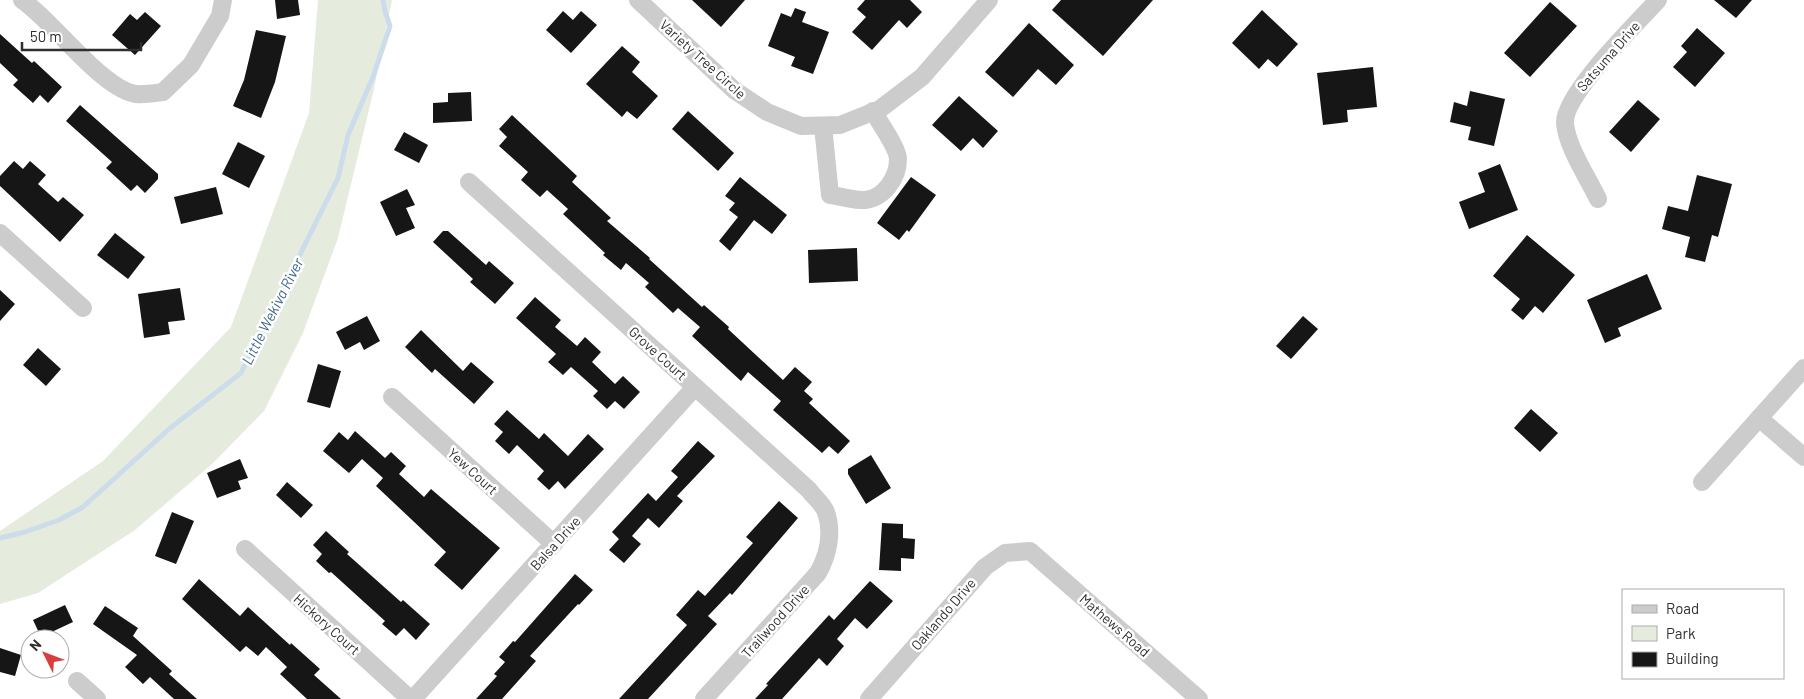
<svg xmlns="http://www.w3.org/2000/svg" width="1804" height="699" font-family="Barlow,sans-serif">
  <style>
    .green { fill: #e5ecde }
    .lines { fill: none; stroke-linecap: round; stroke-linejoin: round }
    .stream { stroke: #ccdcea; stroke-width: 5 }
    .building { fill: #161616 }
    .minor { stroke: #ccc; stroke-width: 18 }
    .labels { text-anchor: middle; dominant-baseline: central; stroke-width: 5; stroke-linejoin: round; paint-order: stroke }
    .street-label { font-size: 14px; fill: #2f2f2f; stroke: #fff }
    .water-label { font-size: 15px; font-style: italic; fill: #426b8d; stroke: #fff }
  </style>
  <rect width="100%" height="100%" fill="#fff"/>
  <!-- green -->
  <path class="green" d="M 318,0 L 392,0 L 373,93 L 338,238 L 303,333 L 264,411 L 212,464 L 135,530 L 38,593 L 0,604 L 0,531 L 103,461 L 231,327 L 309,113 Z"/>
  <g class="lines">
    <!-- stream -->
    <path class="stream" d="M 0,538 L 25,532 L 59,520 L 83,507 L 169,429 L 241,373 L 338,178 L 348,135 L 373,77 L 390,26 L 385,11 L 383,0"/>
  </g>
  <!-- building -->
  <g class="building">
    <path d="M 275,0 L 298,0 L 300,15 L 277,19 Z"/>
    <path d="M 692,0 L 745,0 L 721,27 Z"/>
    <path d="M 865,0 L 910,0 L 922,12 L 907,28 L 899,20 L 872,50 L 852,32 L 866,17 L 857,9 Z"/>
    <path d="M 1061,0 L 1153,0 L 1103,56 L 1052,10 Z"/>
    <path d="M 1714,0 L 1752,0 L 1736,18 Z"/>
    <path d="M 1550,2 L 1577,26 L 1530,77 L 1504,53 Z"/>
    <path d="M 795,8 L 806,12 L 802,22 L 829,32 L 813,74 L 791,66 L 795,57 L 768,46 L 781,13 L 791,17 Z"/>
    <path d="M 1262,10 L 1298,44 L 1277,67 L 1268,59 L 1259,69 L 1232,43 Z"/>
    <path d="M 563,11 L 573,20 L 581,11 L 597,25 L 571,53 L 546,30 Z"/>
    <path d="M 145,12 L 161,26 L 135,55 L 112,35 L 130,14 L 137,20 Z"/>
    <path d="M 1029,23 L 1074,65 L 1056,85 L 1038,69 L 1013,97 L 985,72 Z"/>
    <path d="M 1697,28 L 1725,53 L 1695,87 L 1673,67 L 1687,52 L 1681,46 Z"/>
    <path d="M 256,30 L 286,36 L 275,82 L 261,118 L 233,106 L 244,80 Z"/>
    <path d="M 0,34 L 32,63 L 34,61 L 62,87 L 48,103 L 40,95 L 33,103 L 13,85 L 18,80 L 0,63 Z"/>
    <path d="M 622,46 L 640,62 L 632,72 L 658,96 L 637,119 L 627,111 L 622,117 L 586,84 Z"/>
    <path d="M 1373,67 L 1377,107 L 1347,110 L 1348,122 L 1323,125 L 1317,73 Z"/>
    <path d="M 1470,91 L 1505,99 L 1494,146 L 1468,140 L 1471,127 L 1450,122 L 1454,102 L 1467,106 Z"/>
    <path d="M 471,92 L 472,121 L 433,123 L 433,103 L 448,102 L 448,93 Z"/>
    <path d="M 959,96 L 998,131 L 983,148 L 973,138 L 961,151 L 932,125 Z"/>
    <path d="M 1638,100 L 1660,119 L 1631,152 L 1609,132 Z"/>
    <path d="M 80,105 L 158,174 L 158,179 L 145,193 L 137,185 L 131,191 L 106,168 L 112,162 L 66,121 Z"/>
    <path d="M 688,111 L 734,153 L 718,171 L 672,129 Z"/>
    <path d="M 512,115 L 577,176 L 572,182 L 611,218 L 607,221 L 650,258 L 649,259 L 702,307 L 704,305 L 729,327 L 728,329 L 783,380 L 795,367 L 812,382 L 804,391 L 813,399 L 809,403 L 850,441 L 838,454 L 829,446 L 822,453 L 773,410 L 781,401 L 748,372 L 741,381 L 692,336 L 700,327 L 678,308 L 673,313 L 645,287 L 649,283 L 626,263 L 621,270 L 603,255 L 605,253 L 563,214 L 568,209 L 547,190 L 540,197 L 521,180 L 528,172 L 499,146 L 507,137 L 499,129 Z"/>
    <path d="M 404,132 L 428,145 L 419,163 L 394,150 Z"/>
    <path d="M 238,142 L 265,156 L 249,188 L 222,174 Z"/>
    <path d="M 14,161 L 23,169 L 30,161 L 46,175 L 38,184 L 58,202 L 63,197 L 84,215 L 60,242 L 0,186 L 0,176 Z"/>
    <path d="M 1500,164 L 1518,210 L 1469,229 L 1459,202 L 1485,192 L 1478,173 Z"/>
    <path d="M 1697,175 L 1732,184 L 1718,237 L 1712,235 L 1705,262 L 1685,257 L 1690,237 L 1662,229 L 1668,206 L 1688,211 Z"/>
    <path d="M 740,177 L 787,215 L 772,234 L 754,220 L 730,251 L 719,241 L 738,217 L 729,210 L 735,203 L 725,196 Z"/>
    <path d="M 911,177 L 936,195 L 909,232 L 907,230 L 899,240 L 877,223 Z"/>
    <path d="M 216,187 L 223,214 L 181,224 L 174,197 Z"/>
    <path d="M 407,189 L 415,205 L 406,208 L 415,228 L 396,236 L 380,202 Z"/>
    <path d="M 443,231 L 448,231 L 486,265 L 489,261 L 514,283 L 495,304 L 470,282 L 473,279 L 433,242 Z"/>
    <path d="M 115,233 L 145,257 L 128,279 L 97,255 Z"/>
    <path d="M 1527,235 L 1575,275 L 1543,313 L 1535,306 L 1523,320 L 1511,310 L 1520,299 L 1493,276 Z"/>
    <path d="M 857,248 L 858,281 L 809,283 L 808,250 Z"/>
    <path d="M 1647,274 L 1662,309 L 1618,328 L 1621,336 L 1605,343 L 1587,300 Z"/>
    <path d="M 180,288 L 185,320 L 168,322 L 170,334 L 144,338 L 138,294 Z"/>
    <path d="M 0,290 L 15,304 L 0,321 Z"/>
    <path d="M 535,297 L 561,320 L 555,327 L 577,346 L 585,337 L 601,352 L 592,362 L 615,384 L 623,376 L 640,392 L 624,409 L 615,401 L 607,409 L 593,396 L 598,391 L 571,367 L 563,375 L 548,362 L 556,354 L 516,318 Z"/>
    <path d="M 367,316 L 380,341 L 364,350 L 360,342 L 345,350 L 336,332 Z"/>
    <path d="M 1303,316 L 1318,329 L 1291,359 L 1276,346 Z"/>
    <path d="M 421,330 L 463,371 L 471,362 L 494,382 L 474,404 L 435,369 L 432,373 L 405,347 Z"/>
    <path d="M 38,348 L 61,369 L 46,386 L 23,365 Z"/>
    <path d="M 318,364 L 341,371 L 330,408 L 307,402 Z"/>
    <path d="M 1531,409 L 1558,433 L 1540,452 L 1514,428 Z"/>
    <path d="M 507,410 L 539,439 L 544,433 L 568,456 L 588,434 L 604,449 L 565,489 L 558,481 L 549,490 L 537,479 L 544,471 L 517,445 L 509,454 L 495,441 L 503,432 L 494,424 Z"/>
    <path d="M 355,431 L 385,458 L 391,452 L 406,466 L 399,474 L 424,497 L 431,489 L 500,548 L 462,590 L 434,565 L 446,552 L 376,486 L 383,478 L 362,459 L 349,473 L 323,451 L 339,432 L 348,440 Z"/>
    <path d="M 698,441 L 715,456 L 677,496 L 683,501 L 659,528 L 648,518 L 632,536 L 641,544 L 624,563 L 609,550 L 619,539 L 612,532 L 648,493 L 656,501 L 678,477 L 671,471 Z"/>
    <path d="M 871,455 L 891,488 L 866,504 L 848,474 L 848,469 Z"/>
    <path d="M 240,459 L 248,478 L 238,481 L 241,489 L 217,498 L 207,473 Z"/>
    <path d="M 287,482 L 313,505 L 301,518 L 276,495 Z"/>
    <path d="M 779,501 L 798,518 L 732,595 L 730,593 L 708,616 L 717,624 L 648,699 L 619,699 L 687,625 L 676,615 L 698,590 L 705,596 L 753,543 L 746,537 Z"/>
    <path d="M 172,512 L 194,521 L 176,564 L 155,556 Z"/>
    <path d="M 882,523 L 903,524 L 903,538 L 915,539 L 914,559 L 901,558 L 901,571 L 879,570 Z"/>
    <path d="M 326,531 L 349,552 L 347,554 L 401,602 L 403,600 L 430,624 L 416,640 L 404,628 L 396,636 L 382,624 L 385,621 L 331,572 L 329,573 L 316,561 L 322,554 L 313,545 Z"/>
    <path d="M 575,574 L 593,590 L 579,605 L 578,604 L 530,656 L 536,661 L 502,699 L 476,699 L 497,676 L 494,674 L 505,662 L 499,657 L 513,641 L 515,642 Z"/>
    <path d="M 199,579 L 240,616 L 248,607 L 290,645 L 291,643 L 320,669 L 314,675 L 341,699 L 307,699 L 280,674 L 287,667 L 266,647 L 258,656 L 246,646 L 240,652 L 182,599 Z"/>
    <path d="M 870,581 L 893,601 L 867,629 L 855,618 L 837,639 L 844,646 L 827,666 L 819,658 L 782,699 L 755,699 L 768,685 L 766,684 L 829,615 L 834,620 Z"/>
    <path d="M 65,605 L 73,622 L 41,637 L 33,620 Z"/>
    <path d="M 105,606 L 138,628 L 133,636 L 172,671 L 169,674 L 197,699 L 174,699 L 150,677 L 143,684 L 125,667 L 137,655 L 93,624 Z"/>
    <path d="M 0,648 L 21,655 L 15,676 L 0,672 Z"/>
  </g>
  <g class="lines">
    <!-- minor -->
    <g class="minor">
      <path d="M 22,0 C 52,20 103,90 136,94 C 145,95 155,93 163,92 L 191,65 L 220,16 L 223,0"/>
      <path d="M 638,0 L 734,90 L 767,112 L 801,126 L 840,125 L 880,109 L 922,77 L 989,0"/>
      <path d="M 823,126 L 830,195 C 841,196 854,201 865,200 C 884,198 898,178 898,159 C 898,148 879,122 873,111"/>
      <path d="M 469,182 L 809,490 C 814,497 823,504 826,512 C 833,533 828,555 818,573 L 704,699"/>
      <path d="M 1598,199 C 1587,176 1567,147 1565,123 C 1563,95 1638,22 1658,0"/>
      <path d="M 0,233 L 83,308"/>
      <path d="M 392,397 L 554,544"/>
      <path d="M 1759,418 L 1804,457"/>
      <path d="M 1702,482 L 1804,368"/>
      <path d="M 245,549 L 410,699"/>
      <path d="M 77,681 L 97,699"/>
      <path d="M 413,699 L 695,387"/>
      <path d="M 869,699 L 985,567 L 1005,553 L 1030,551 L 1199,699"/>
    </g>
  </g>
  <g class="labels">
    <!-- street labels -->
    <g class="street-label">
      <text transform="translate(1608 56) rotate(-49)">Satsuma Drive</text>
      <text transform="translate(703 59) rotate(42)">Variety Tree Circle</text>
      <text transform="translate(658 353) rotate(42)">Grove Court</text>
      <text transform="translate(473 471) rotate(42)">Yew Court</text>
      <text transform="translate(555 543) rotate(-48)">Balsa Drive</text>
      <text transform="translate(943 614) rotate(-49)">Oaklando Drive</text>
      <text transform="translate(775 621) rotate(-48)">Trailwood Drive</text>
      <text transform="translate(327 624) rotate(42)">Hickory Court</text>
      <text transform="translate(1115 625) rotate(41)">Mathews Road</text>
    </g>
    <!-- water labels -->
    <g class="water-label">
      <text transform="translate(272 311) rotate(-63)">Little Wekiva River</text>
    </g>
  </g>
  <!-- legend -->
  <rect x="1622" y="589" width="162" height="90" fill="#ffffff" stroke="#acacac"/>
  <rect x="1632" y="605" width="25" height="8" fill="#cccccc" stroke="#acacac"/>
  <text x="1666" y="614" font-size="15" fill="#2f2f2f">Road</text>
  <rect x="1632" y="626" width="25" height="15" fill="#e5ecde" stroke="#acacac"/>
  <text x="1666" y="639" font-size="15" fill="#2f2f2f">Park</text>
  <rect x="1632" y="652" width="25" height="15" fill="#161616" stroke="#acacac"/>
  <text x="1666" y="664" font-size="15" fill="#2f2f2f">Building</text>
  <!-- north arrow -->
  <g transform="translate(45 654) rotate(312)"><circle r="24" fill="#ffffff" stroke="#acacac"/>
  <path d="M0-4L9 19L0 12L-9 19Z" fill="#db3c3e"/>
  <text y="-8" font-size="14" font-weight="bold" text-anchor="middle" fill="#2f2f2f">N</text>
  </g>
  <!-- scale -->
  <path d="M22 42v8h119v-8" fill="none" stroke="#2f2f2f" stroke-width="2.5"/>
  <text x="30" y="42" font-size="15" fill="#2f2f2f" stroke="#ffffff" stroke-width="4" paint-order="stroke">50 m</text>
</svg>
